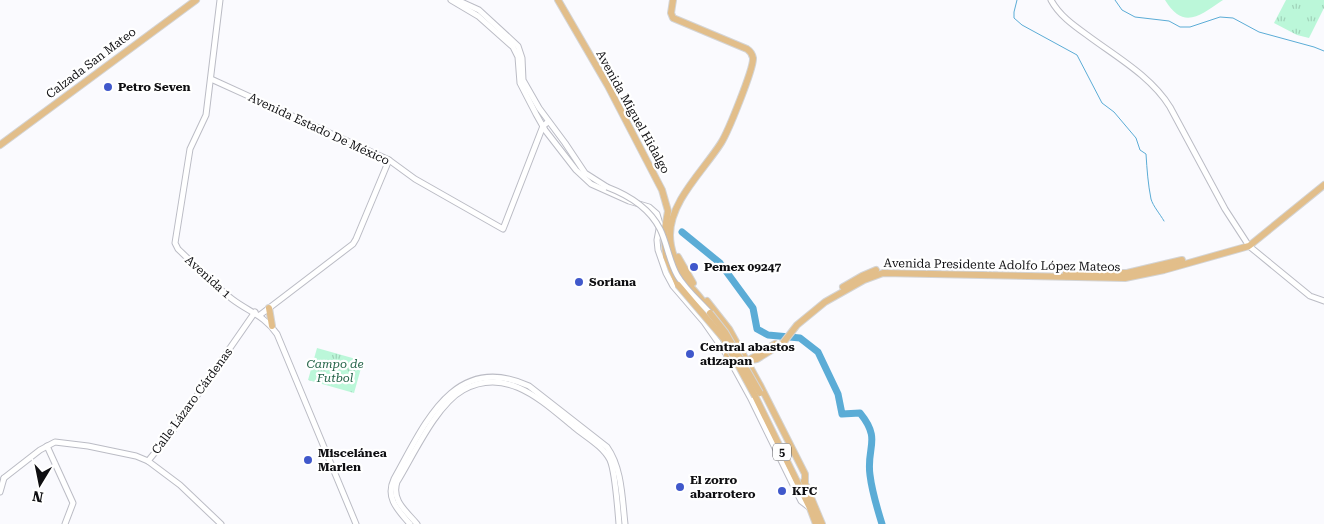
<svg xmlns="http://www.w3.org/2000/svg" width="1324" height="524" font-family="'Roboto Serif',serif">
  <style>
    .park { fill: url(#park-tufts) }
    .pitch { fill: #bbf7d9 }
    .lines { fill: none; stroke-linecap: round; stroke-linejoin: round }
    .stream { stroke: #5bacd6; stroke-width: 1 }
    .river { stroke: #5bacd6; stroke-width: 7 }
    .minor-casing { stroke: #bbbcc5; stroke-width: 7 }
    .major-casing { stroke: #d4d4d4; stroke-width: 8 }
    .minor { stroke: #fff; stroke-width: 5 }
    .major { stroke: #e2be8a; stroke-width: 6 }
    .minor-bridge-casing { stroke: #bbbcc5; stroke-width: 7; stroke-linecap: butt }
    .major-bridge-casing { stroke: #d4d4d4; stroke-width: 8; stroke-linecap: butt }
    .minor-bridge { stroke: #fff; stroke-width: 5 }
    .major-bridge { stroke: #e2be8a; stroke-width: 6 }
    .poi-dot { fill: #4058cb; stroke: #fff; stroke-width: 2 }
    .labels { text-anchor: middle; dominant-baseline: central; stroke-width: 4.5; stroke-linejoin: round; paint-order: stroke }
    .shield { fill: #fff; stroke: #575759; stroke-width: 1 }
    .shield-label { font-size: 11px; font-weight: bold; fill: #0f0f12 }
    .street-label { font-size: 12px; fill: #0f0f12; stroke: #fff }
    .poi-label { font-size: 12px; font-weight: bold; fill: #0f0f12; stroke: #fff; text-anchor: start }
    .park-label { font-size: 12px; font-style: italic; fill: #26654a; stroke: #fff }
  </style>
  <defs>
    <pattern id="park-tufts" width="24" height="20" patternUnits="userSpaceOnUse" patternTransform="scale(1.25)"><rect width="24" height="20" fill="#bbf7d9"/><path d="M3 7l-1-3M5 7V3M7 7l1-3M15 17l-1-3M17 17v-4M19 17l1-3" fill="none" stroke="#a0d3b9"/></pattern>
  </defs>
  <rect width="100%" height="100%" fill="#fafafe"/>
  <!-- park -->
  <g class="park">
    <path d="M 1286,0 L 1324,0 L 1324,8 L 1309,38 L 1297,35 L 1274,23 Z"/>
    <path d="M 317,348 L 363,361 L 354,393 L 308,380 Z"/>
  </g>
  <!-- pitch -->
  <path class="pitch" d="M 1165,0 L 1223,0 C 1200,15 1184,31 1165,0 Z"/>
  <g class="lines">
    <!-- stream -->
    <g class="stream">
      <path d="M 1017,0 L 1014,12 L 1014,18 L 1022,25 L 1077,55 L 1102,103 L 1114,112 L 1136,138 L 1140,150 L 1146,154 C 1147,170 1148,184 1151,199 C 1153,206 1160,214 1164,221"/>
      <path d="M 1115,0 L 1122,10 L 1135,17 L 1169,21 L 1180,27 L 1190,27 L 1220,17 L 1233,18 L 1259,32 L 1314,47 L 1324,51"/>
    </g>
    <!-- river -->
    <path class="river" d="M 682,232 L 720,263 L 753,308 L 757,329 L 768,335 L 800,338 L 818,352 L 838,394 L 842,414 L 860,413 C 882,440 866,447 870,475 C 872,492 877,508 882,524"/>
    <!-- minor casing -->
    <g class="minor-casing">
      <g id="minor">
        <path d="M 220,0 L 206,115 L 190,149 L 175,243 L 178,249 C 196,266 213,284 232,299 C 249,312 264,315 277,334 L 356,524"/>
        <path d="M 451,0 L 478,16 L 513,47 L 518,57 L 520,83 L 536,114 L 545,130 L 576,170 L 591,184 L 629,201 L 649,207 L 657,214 L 660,224 L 657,240 L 658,250 L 666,273 L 673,286 L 704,322 L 727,355 L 750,397 L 801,501 L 810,508"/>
        <path d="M 457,0 L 479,10 L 518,46 L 522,58 L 523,80 L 539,108 L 565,143 L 585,173 L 607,187"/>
        <path d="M 1051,0 C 1059,15 1073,25 1087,35 C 1115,56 1151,76 1170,107 L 1225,209 L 1249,246 L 1310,296 L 1324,301"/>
        <path d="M 211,79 L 389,160 L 415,179 L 503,229 L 543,126 L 548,122"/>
        <path d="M 260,315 L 353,244 L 356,239 L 389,160"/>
        <path d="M 47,446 L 73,503 L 65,524"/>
        <path d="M 148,461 L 171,433 L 255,312"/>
        <path d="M 4,478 L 40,450 L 55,442 L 88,446 L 136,456 L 148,461 L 180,485 L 221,524"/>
        <path d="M 0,492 L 4,478"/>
        <path d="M 410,524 C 398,510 385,498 394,479 C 424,426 453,351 529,386 L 607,447 C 622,468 622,498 625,524"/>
        <path d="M 417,524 C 406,511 391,500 397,482 C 413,456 436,405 463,390 C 507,366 542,401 574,427 C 586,437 603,446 610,460 C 615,471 618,511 619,524"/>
      </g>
    </g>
    <!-- major casing -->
    <g class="major-casing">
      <g id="major">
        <path d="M 558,0 L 608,86 L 662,190 L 668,211 L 664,235 L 666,256 L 678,285"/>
        <path d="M 673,0 L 671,13 L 673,18 L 747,49 C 750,51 752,53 753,58 C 754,68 728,132 721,143 C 704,170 670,201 670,235 C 670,253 680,272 691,287 C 697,294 705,302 709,311"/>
        <path d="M 0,145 L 196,0"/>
        <path d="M 678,257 L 693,283"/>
        <path d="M 1066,273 L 1127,273 L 1182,260"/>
        <path d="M 843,287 L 862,276 L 876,270"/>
        <path d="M 707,301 L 729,329 L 761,387 L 805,474 L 805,483"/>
        <path d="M 269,308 L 272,326"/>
        <path d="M 727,355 L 740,362 L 757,359 L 783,343 L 797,325 L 825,302 L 864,280 L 883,273 L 1125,278 L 1164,270 L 1249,246 L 1324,185"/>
        <path d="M 749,360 L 775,344"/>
        <path d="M 755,396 L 810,508 L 816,524"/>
        <path d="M 804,481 L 822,524"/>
      </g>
    </g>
    <!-- minor -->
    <use href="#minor" class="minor"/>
    <!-- major -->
    <use href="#major" class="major"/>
    <!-- minor-bridge casing -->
    <g class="minor-bridge-casing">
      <path id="minor-bridge" d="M 607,187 C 628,195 649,207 660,229 C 667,243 669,261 677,275 C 685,289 699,301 710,313"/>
    </g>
    <!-- major-bridge casing -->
    <g class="major-bridge-casing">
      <g id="major-bridge">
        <path d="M 678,285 L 724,339 L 755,396"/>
        <path d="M 710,313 L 725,332 L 760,393"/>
      </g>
    </g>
    <!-- minor-bridge -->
    <use href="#minor-bridge" class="minor-bridge"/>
    <!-- major-bridge -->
    <use href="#major-bridge" class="major-bridge"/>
  </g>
  <!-- markers -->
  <g class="poi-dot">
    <circle cx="108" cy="87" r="5"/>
    <circle cx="694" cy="267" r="5"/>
    <circle cx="579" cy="282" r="5"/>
    <circle cx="690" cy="354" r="5"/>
    <circle cx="308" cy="460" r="5"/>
    <circle cx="680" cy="487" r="5"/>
    <circle cx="782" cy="491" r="5"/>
  </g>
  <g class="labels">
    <!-- shield labels -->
    <rect class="shield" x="773" y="443.5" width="18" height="17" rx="4"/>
    <g class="shield-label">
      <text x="782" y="452">5</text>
    </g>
    <!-- street labels -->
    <g class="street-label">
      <text transform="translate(91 63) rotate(-37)">Calzada San Mateo</text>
      <text transform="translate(633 112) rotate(61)">Avenida Miguel Hidalgo</text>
      <text transform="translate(319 129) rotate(25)">Avenida Estado De México</text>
      <text transform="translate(1002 265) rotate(1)">Avenida Presidente Adolfo López Mateos</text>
      <text transform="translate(208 277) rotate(42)">Avenida 1</text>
      <text transform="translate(192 401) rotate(-54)">Calle Lázaro Cárdenas</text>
    </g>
    <!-- poi labels -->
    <g class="poi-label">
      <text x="118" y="87">Petro Seven</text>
      <text x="704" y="267">Pemex 09247</text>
      <text x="589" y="282">Soriana</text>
      <text x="700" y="347">Central abastos<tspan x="700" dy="14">atizapan</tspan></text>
      <text x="318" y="453">Miscelánea<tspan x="318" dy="14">Marlen</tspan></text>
      <text x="690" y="480">El zorro<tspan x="690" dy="14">abarrotero</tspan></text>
      <text x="792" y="491">KFC</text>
    </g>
    <!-- park labels -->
    <g class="park-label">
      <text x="335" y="364">Campo de<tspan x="335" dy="14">Futbol</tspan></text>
    </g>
  </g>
  <!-- north arrow -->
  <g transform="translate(40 484) rotate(190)" stroke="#ffffff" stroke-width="4" paint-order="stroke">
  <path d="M0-4L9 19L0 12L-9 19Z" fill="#0f0f12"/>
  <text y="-8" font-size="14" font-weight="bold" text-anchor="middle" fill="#0f0f12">N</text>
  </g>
</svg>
